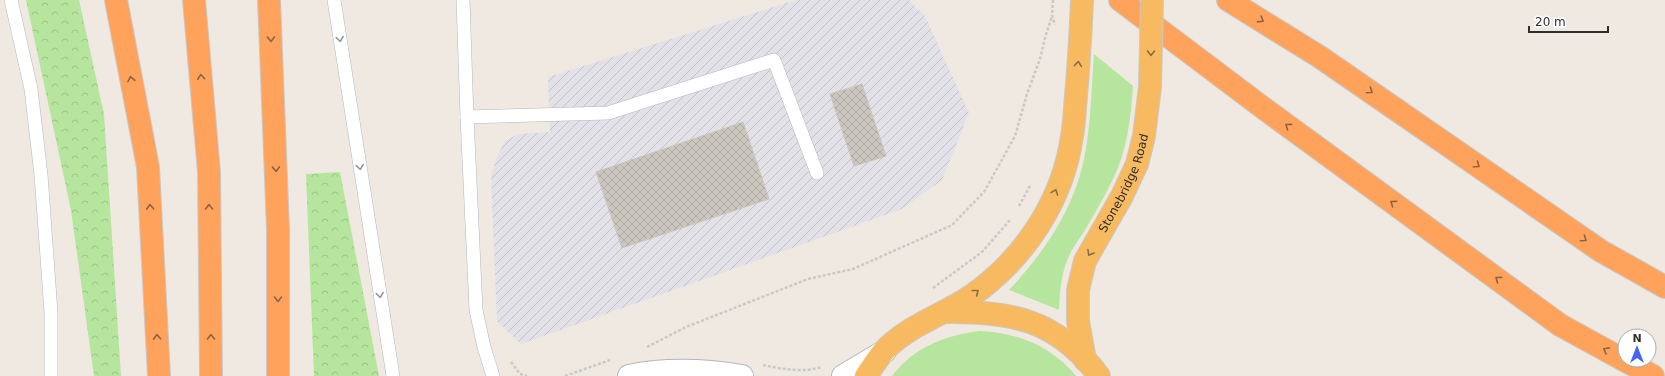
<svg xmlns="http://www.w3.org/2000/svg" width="1665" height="376" font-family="'DejaVu Sans',sans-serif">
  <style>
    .industrial { fill: url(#industrial-furrows) }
    .green { fill: #b6e59e }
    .forest { fill: url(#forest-crowns) }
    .building { fill: url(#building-cross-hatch); stroke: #cbc5ba }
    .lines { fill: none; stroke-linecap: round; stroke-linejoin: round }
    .service-casing { stroke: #b4b7c1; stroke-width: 14 }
    .tertiary-casing { stroke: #b4b7c1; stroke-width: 24 }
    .trunk-casing { stroke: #c9c9c9; stroke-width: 24 }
    .motorway-casing { stroke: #c9c9c9; stroke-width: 24 }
    .path { stroke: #c9c9c9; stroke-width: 2.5; stroke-dasharray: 3 2; stroke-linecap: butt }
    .service { stroke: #fff; stroke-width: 13 }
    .tertiary { stroke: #fff; stroke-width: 22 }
    .trunk { stroke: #f8ba60; stroke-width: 22 }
    .motorway { stroke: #ffa35c; stroke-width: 22 }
    .trunk-bridge-casing { stroke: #c9c9c9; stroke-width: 24; stroke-linecap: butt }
    .trunk-bridge { stroke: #f8ba60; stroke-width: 22 }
    .oneway { stroke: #8c6343 }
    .oneway2 { stroke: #969696 }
    .oneway3 { stroke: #896d44 }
    .labels { text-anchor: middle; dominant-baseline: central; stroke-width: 4; stroke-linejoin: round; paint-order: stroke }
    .street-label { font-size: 12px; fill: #2e2e2e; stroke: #fff }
  </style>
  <defs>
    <pattern id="industrial-furrows" width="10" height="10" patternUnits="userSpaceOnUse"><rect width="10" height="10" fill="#e3e1e8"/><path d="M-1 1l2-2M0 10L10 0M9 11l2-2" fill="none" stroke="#c3c1c7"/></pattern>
    <pattern id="forest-crowns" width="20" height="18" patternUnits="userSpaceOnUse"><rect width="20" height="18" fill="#b6e59e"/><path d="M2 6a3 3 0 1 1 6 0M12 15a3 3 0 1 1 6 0" fill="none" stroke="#9dc588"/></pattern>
    <pattern id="building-cross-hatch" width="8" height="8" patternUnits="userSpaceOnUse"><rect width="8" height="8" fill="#cbc7bf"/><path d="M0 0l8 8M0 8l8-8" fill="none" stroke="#afaba4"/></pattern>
  </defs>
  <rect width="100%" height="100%" fill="#efe9e1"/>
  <!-- industrial -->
  <path class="industrial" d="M 796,0 L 909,0 L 925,16 L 969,113 L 942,180 L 902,209 L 521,344 L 497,321 L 491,176 L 497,157 L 505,141 L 518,134 L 550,132 L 548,77 Z"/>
  <!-- green -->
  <g class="green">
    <path d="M 1094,54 L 1133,86 C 1131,117 1127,151 1113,179 C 1105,196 1095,213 1085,230 C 1080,238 1073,247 1069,256 C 1061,273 1060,291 1059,310 L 1009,290 C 1040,257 1067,219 1080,175 C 1091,139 1091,92 1094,54 Z"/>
    <path d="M 980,331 C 1019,333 1051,346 1076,376 L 892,376 C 914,347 946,335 980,331 Z"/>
  </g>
  <!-- forest -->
  <g class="forest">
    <path d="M 26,0 L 79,0 L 104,114 L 121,376 L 94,376 L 71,210 Z"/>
    <path d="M 340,172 L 379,376 L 314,376 L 306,174 Z"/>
  </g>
  <!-- building -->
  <g class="building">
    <path d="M 862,84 L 886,156 L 854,166 L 830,94 Z"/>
    <path d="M 743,122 L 769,199 L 622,248 L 596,172 Z"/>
  </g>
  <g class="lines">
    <!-- service casing -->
    <g class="service-casing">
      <g id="service">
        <path d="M 11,0 L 31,89 L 41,175 L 51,312 L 51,376"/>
        <path d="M 334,0 L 393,376"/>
        <path d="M 463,0 L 467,117 L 476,310 L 484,347 L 493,376"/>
        <path d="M 467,117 L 608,113 L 774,60 L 817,173"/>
      </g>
    </g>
    <!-- tertiary casing -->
    <g class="tertiary-casing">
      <g id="tertiary">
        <path d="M 629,376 C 667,368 705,370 742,376"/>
        <path d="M 843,376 L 885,351"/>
      </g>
    </g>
    <!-- trunk casing -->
    <g class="trunk-casing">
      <g id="trunk">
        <path d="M 944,312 C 1010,311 1057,319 1099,376"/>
        <path id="s1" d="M 1085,360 L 1078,321 L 1078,290 L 1085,261 L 1122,196 L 1137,164 L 1144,136 L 1150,87"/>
        <path d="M 866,376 C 872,368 877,359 884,351 C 907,326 943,315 971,296 C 1024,259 1063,201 1072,136 C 1075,119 1075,102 1077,85 C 1079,57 1081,28 1082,0"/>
      </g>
    </g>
    <!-- motorway casing -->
    <g class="motorway-casing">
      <g id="motorway">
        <path d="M 116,0 L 148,167 L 159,376"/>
        <path d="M 194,0 L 209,172 L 211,376"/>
        <path d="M 269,0 L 278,229 L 278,376"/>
        <path d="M 1120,0 L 1262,107 L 1560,325 L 1653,376"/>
        <path d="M 1228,0 L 1320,57 L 1601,251 L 1665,287"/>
      </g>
    </g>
    <!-- path -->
    <g class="path">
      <path d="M 1053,0 L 1052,15 L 1055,25"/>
      <path d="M 1019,206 L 1031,184"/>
      <path d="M 933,288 L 982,252 L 1010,220"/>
      <path d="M 647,347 L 686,327 L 808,279 L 853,269 L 952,225 L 984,192 L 1015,136 L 1027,94 L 1040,59 L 1045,38 L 1052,16"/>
      <path d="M 511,362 L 520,374 L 527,376"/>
      <path d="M 763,365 C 781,369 804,373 821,367"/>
      <path d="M 565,376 L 610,360"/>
    </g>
    <!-- service -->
    <use href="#service" class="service"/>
    <!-- tertiary -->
    <use href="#tertiary" class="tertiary"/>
    <!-- trunk -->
    <use href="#trunk" class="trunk"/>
    <!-- motorway -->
    <use href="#motorway" class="motorway"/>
    <!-- trunk-bridge casing -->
    <g class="trunk-bridge-casing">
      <path id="trunk-bridge" d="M 1150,87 L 1152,0"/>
    </g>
    <!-- trunk-bridge -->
    <use href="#trunk-bridge" class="trunk-bridge"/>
  </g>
  <!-- one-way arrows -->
  <defs><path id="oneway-chevron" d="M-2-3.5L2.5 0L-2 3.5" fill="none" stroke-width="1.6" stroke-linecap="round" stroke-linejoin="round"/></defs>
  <g class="oneway">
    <use href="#oneway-chevron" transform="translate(1261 20) rotate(32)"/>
    <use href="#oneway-chevron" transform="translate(271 39) rotate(88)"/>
    <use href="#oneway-chevron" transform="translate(201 77) rotate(-95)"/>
    <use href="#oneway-chevron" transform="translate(131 79) rotate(-101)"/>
    <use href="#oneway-chevron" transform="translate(1370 91) rotate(35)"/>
    <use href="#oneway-chevron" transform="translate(1288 126) rotate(-144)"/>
    <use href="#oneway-chevron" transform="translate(1477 165) rotate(35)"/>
    <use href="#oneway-chevron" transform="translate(276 169) rotate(88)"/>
    <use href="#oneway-chevron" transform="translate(1393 203) rotate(-144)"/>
    <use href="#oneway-chevron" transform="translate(150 207) rotate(-93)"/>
    <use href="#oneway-chevron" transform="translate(209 207) rotate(-91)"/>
    <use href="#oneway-chevron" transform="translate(1584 239) rotate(35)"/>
    <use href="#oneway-chevron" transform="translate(1498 279) rotate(-144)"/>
    <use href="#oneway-chevron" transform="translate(278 299) rotate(90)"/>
    <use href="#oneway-chevron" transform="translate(157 337) rotate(-93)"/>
    <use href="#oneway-chevron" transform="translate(211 337) rotate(-91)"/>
    <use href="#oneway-chevron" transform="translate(1606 350) rotate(-151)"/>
  </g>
  <g class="oneway2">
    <use href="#oneway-chevron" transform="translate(340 39) rotate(81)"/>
    <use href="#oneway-chevron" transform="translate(360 167) rotate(81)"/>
    <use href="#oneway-chevron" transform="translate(380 295) rotate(81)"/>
  </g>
  <g class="oneway3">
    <use href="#oneway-chevron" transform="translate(1151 53) rotate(91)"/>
    <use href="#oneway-chevron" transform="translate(1078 64) rotate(-85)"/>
    <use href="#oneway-chevron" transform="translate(1055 192) rotate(-69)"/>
    <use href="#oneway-chevron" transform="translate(1090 253) rotate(119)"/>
    <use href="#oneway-chevron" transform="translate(976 292) rotate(-38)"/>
  </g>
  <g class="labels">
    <!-- street labels -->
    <g class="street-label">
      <text stroke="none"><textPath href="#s1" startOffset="188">Stonebridge Road</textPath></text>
    </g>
  </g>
  <!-- north arrow -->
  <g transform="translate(1637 348)"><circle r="19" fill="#ffffff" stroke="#ababab"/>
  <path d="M0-3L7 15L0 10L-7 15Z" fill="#4264fb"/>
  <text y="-6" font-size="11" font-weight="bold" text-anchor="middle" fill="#2e2e2e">N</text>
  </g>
  <!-- scale -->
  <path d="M1529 26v6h79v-6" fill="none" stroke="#2e2e2e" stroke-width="2"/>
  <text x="1535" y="26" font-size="12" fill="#2e2e2e" stroke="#ffffff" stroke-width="3" paint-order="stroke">20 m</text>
</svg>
